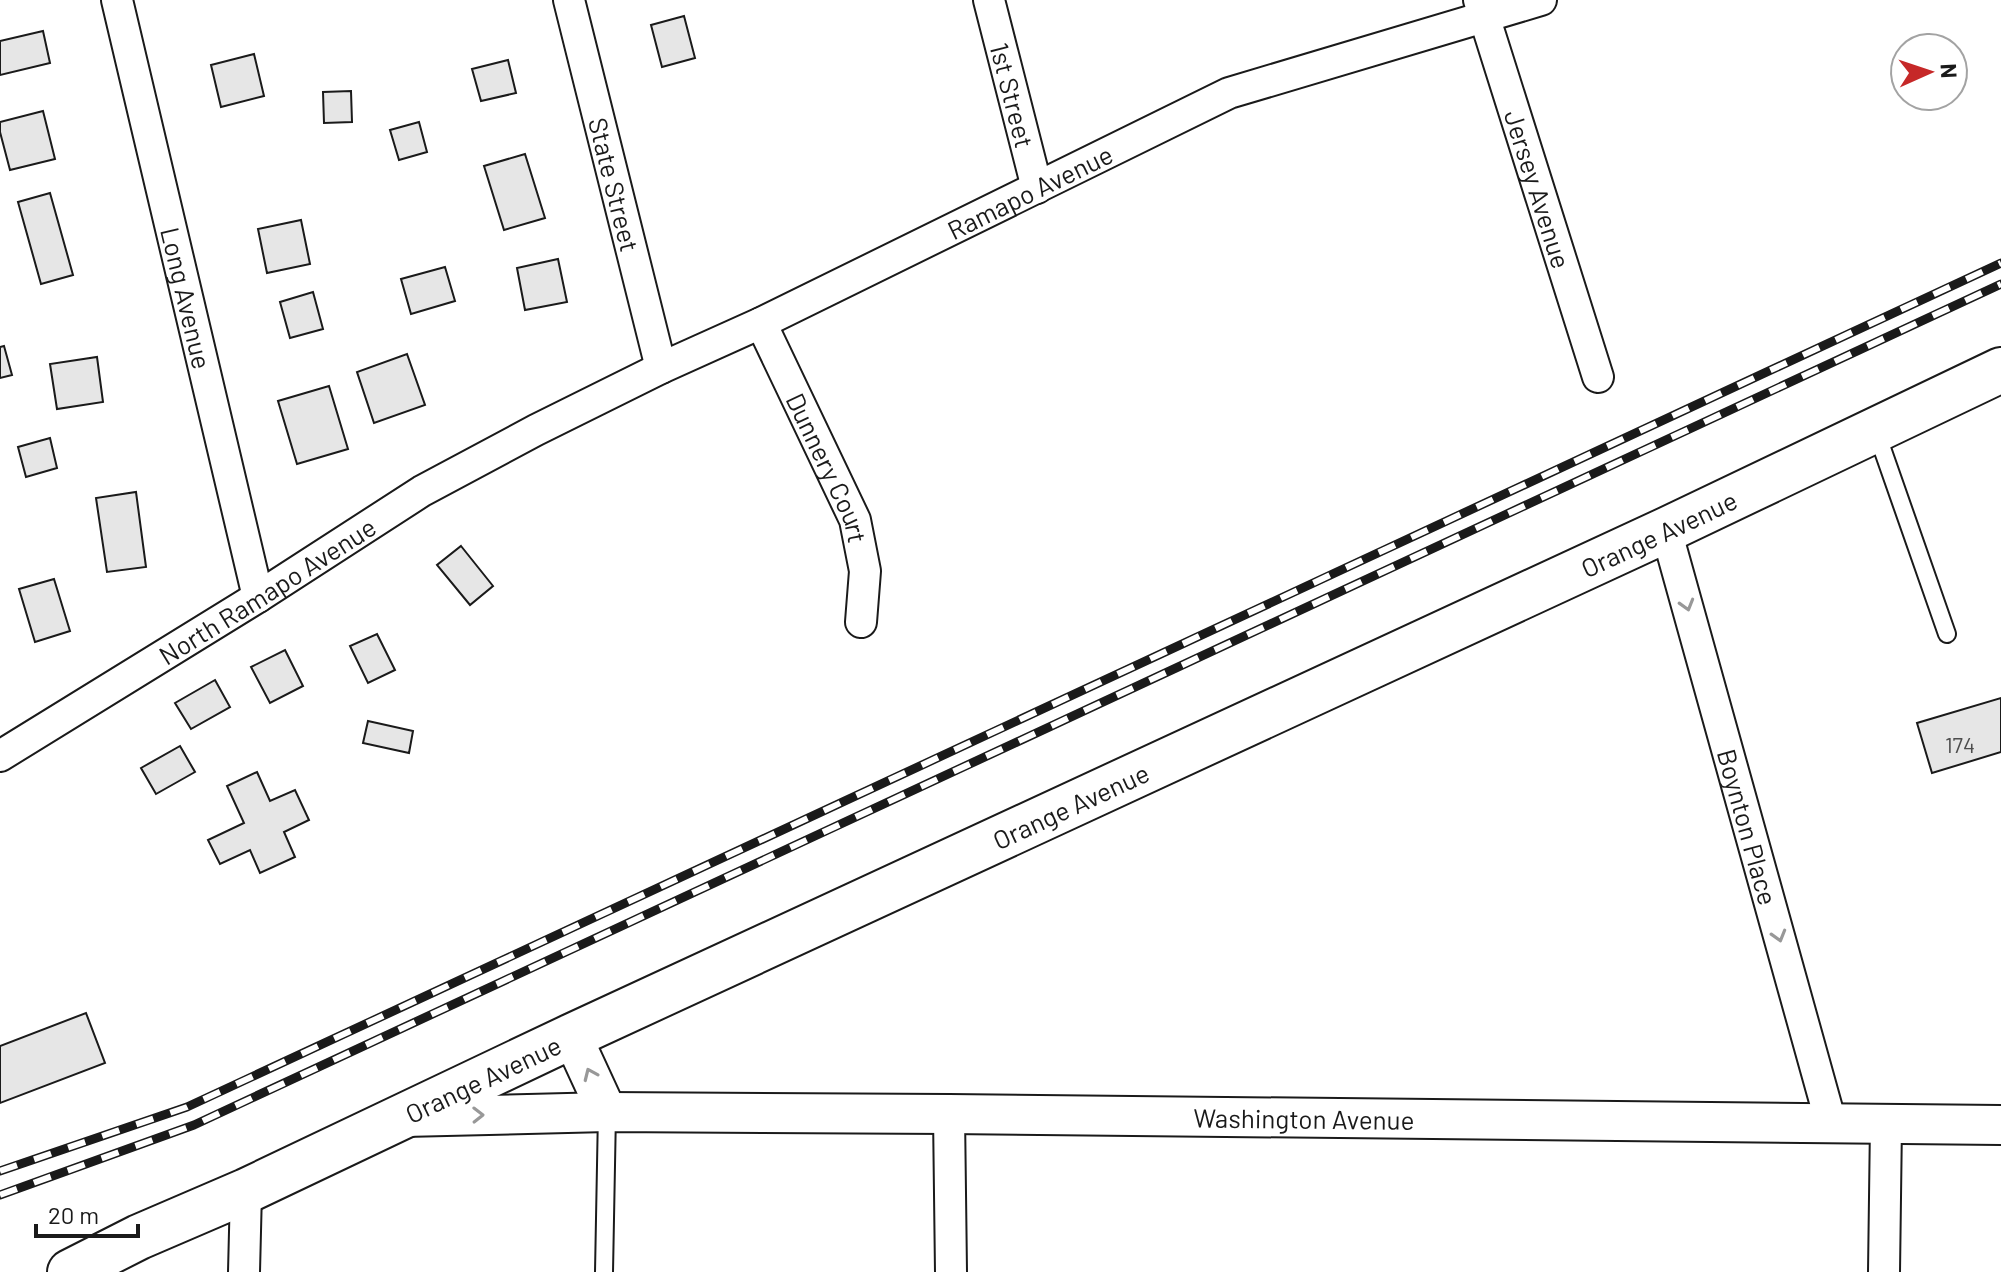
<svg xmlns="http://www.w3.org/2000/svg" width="2001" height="1272" font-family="Barlow,sans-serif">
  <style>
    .building { fill: #e6e6e6; stroke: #1a1a1a; stroke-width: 2 }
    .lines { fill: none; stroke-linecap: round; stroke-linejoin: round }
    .service-casing { stroke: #1a1a1a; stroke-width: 20 }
    .minor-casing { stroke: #1a1a1a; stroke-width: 34 }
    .tertiary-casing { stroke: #1a1a1a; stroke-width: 42 }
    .primary-casing { stroke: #1a1a1a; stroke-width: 48 }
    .service { stroke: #fff; stroke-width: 16 }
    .minor { stroke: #fff; stroke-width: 30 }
    .tertiary { stroke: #fff; stroke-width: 38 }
    .primary { stroke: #fff; stroke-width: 44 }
    .rail-casing { stroke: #1a1a1a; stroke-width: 9 }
    .rail { stroke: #fff; stroke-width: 6; stroke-dasharray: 18; stroke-linecap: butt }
    .oneway { stroke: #989898 }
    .labels { text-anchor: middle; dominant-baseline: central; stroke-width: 6; stroke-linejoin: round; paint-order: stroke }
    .number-label { font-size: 22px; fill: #4d4d4d }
    .street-label { font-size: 26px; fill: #1a1a1a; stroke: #fff }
  </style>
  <rect width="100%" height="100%" fill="#fff"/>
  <!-- building -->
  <g class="building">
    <path d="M 684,16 L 695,58 L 662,67 L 651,25 Z"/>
    <path d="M 43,31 L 50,63 L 0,75 L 0,41 Z"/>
    <path d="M 254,54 L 264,96 L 221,107 L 211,65 Z"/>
    <path d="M 508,60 L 516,93 L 481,101 L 472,69 Z"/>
    <path d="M 351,91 L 352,122 L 324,123 L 323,92 Z"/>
    <path d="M 43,111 L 55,159 L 10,170 L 0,132 L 0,122 Z"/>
    <path d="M 419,122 L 427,152 L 399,160 L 390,130 Z"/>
    <path d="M 525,154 L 545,218 L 504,230 L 484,166 Z"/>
    <path d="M 50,193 L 73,275 L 41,284 L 18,202 Z"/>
    <path d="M 301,220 L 310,264 L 267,273 L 258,229 Z"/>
    <path d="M 558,259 L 567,302 L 525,310 L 517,268 Z"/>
    <path d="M 445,267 L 455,301 L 411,314 L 401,279 Z"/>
    <path d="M 313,292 L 323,329 L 290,338 L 280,302 Z"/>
    <path d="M 4,346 L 12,375 L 0,378 L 0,347 Z"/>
    <path d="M 407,354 L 425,405 L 374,423 L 357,372 Z"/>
    <path d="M 97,357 L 103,402 L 57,409 L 50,364 Z"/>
    <path d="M 329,386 L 348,449 L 297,464 L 278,401 Z"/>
    <path d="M 50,438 L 57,468 L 26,477 L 18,447 Z"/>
    <path d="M 136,492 L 146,567 L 107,572 L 96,498 Z"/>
    <path d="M 461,546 L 493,586 L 470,605 L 437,565 Z"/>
    <path d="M 54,579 L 70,631 L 35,642 L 19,589 Z"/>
    <path d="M 377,634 L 395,670 L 368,683 L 350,646 Z"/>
    <path d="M 285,650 L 303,686 L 270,703 L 251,667 Z"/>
    <path d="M 215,680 L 230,707 L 191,729 L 175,703 Z"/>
    <path d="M 2001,698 L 2001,752 L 1932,773 L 1917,723 Z"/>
    <path d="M 368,721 L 413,731 L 409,753 L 363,743 Z"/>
    <path d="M 180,746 L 195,772 L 156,794 L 141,768 Z"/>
    <path d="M 257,772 L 270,801 L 295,790 L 309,820 L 284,832 L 295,857 L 260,873 L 250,850 L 220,864 L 208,840 L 244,823 L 227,786 Z"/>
    <path d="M 86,1013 L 105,1063 L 0,1103 L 0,1046 Z"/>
  </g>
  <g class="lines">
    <!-- service casing -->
    <g class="service-casing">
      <g id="service">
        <path d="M 1876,431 L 1947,634"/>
        <path d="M 604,1272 L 607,1112"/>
      </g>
    </g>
    <!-- minor casing -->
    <g class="minor-casing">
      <g id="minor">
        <path id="s1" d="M 117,0 L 258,597"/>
        <path id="s2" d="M 569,0 L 661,368"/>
        <path id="s3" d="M 989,0 L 1037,188"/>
        <path id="s4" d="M 1479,0 L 1598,377"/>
        <path id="s5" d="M 761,323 L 855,520 L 865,571 L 861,622"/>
        <path id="s6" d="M 1666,530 L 1831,1123"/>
        <path id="s7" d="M 0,756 L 258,597 L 422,491 L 536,430 L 661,368 L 761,323 L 1229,93 L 1541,0"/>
        <path d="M 949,1114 L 951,1272"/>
        <path d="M 244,1272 L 246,1191"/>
        <path d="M 1884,1272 L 1886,1123"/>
      </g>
    </g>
    <!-- tertiary casing -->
    <g class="tertiary-casing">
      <g id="tertiary">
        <path d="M 572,1036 L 607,1112"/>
        <path id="s8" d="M 404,1117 L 607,1112 L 949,1114 L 2001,1125"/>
      </g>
    </g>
    <!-- primary casing -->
    <g class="primary-casing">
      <g id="primary">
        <path id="s9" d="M 70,1272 L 139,1237 L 246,1191 L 572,1036 L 1666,530 L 2001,370"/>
      </g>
    </g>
    <!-- service -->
    <use href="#service" class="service"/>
    <!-- minor -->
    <use href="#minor" class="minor"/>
    <!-- tertiary -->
    <use href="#tertiary" class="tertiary"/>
    <!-- primary -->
    <use href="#primary" class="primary"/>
    <!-- rail casing -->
    <g class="rail-casing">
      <g id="rail">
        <path d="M 0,1171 L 187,1107 L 2001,263"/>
        <path d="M 0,1195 L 194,1125 L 2001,284"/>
      </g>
    </g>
    <!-- rail -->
    <use href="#rail" class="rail"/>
  </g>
  <!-- one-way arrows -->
  <defs><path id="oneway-chevron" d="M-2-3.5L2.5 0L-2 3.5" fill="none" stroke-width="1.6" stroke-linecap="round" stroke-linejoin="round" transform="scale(2)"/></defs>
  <g class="oneway">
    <use href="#oneway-chevron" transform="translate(1687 605) rotate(74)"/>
    <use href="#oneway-chevron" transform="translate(1779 936) rotate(74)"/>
    <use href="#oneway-chevron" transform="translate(590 1074) rotate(-114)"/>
    <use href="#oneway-chevron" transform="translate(478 1115) rotate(-1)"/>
  </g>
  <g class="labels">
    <!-- number labels -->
    <g class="number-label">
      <text x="1960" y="744">174</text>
    </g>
    <!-- street labels -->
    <g class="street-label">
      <text stroke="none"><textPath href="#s3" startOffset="98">1st Street</textPath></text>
      <text stroke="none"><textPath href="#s2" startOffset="190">State Street</textPath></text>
      <text stroke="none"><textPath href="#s4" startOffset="198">Jersey Avenue</textPath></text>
      <text stroke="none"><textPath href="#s7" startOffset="1176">Ramapo Avenue</textPath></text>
      <text stroke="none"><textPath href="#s1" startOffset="306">Long Avenue</textPath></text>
      <text stroke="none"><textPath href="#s5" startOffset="160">Dunnery Court</textPath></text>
      <text stroke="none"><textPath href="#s9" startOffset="1752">Orange Avenue</textPath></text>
      <text stroke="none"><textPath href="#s7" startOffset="314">North Ramapo Avenue</textPath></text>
      <text stroke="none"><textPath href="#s9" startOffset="1104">Orange Avenue</textPath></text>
      <text stroke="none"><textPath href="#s6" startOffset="308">Boynton Place</textPath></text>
      <text stroke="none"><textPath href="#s9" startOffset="456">Orange Avenue</textPath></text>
      <text stroke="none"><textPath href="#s8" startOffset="900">Washington Avenue</textPath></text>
    </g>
  </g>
  <!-- north arrow -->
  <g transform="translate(1929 72) rotate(87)"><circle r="38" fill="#ffffff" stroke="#a3a3a3" stroke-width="2"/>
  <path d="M0-6L14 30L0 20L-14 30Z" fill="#c62828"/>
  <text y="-12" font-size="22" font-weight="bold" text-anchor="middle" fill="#1a1a1a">N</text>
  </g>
  <!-- scale -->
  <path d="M36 1224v12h102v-12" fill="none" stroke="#1a1a1a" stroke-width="4"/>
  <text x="48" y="1224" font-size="24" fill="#1a1a1a" stroke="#ffffff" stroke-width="6" paint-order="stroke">20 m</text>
</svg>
